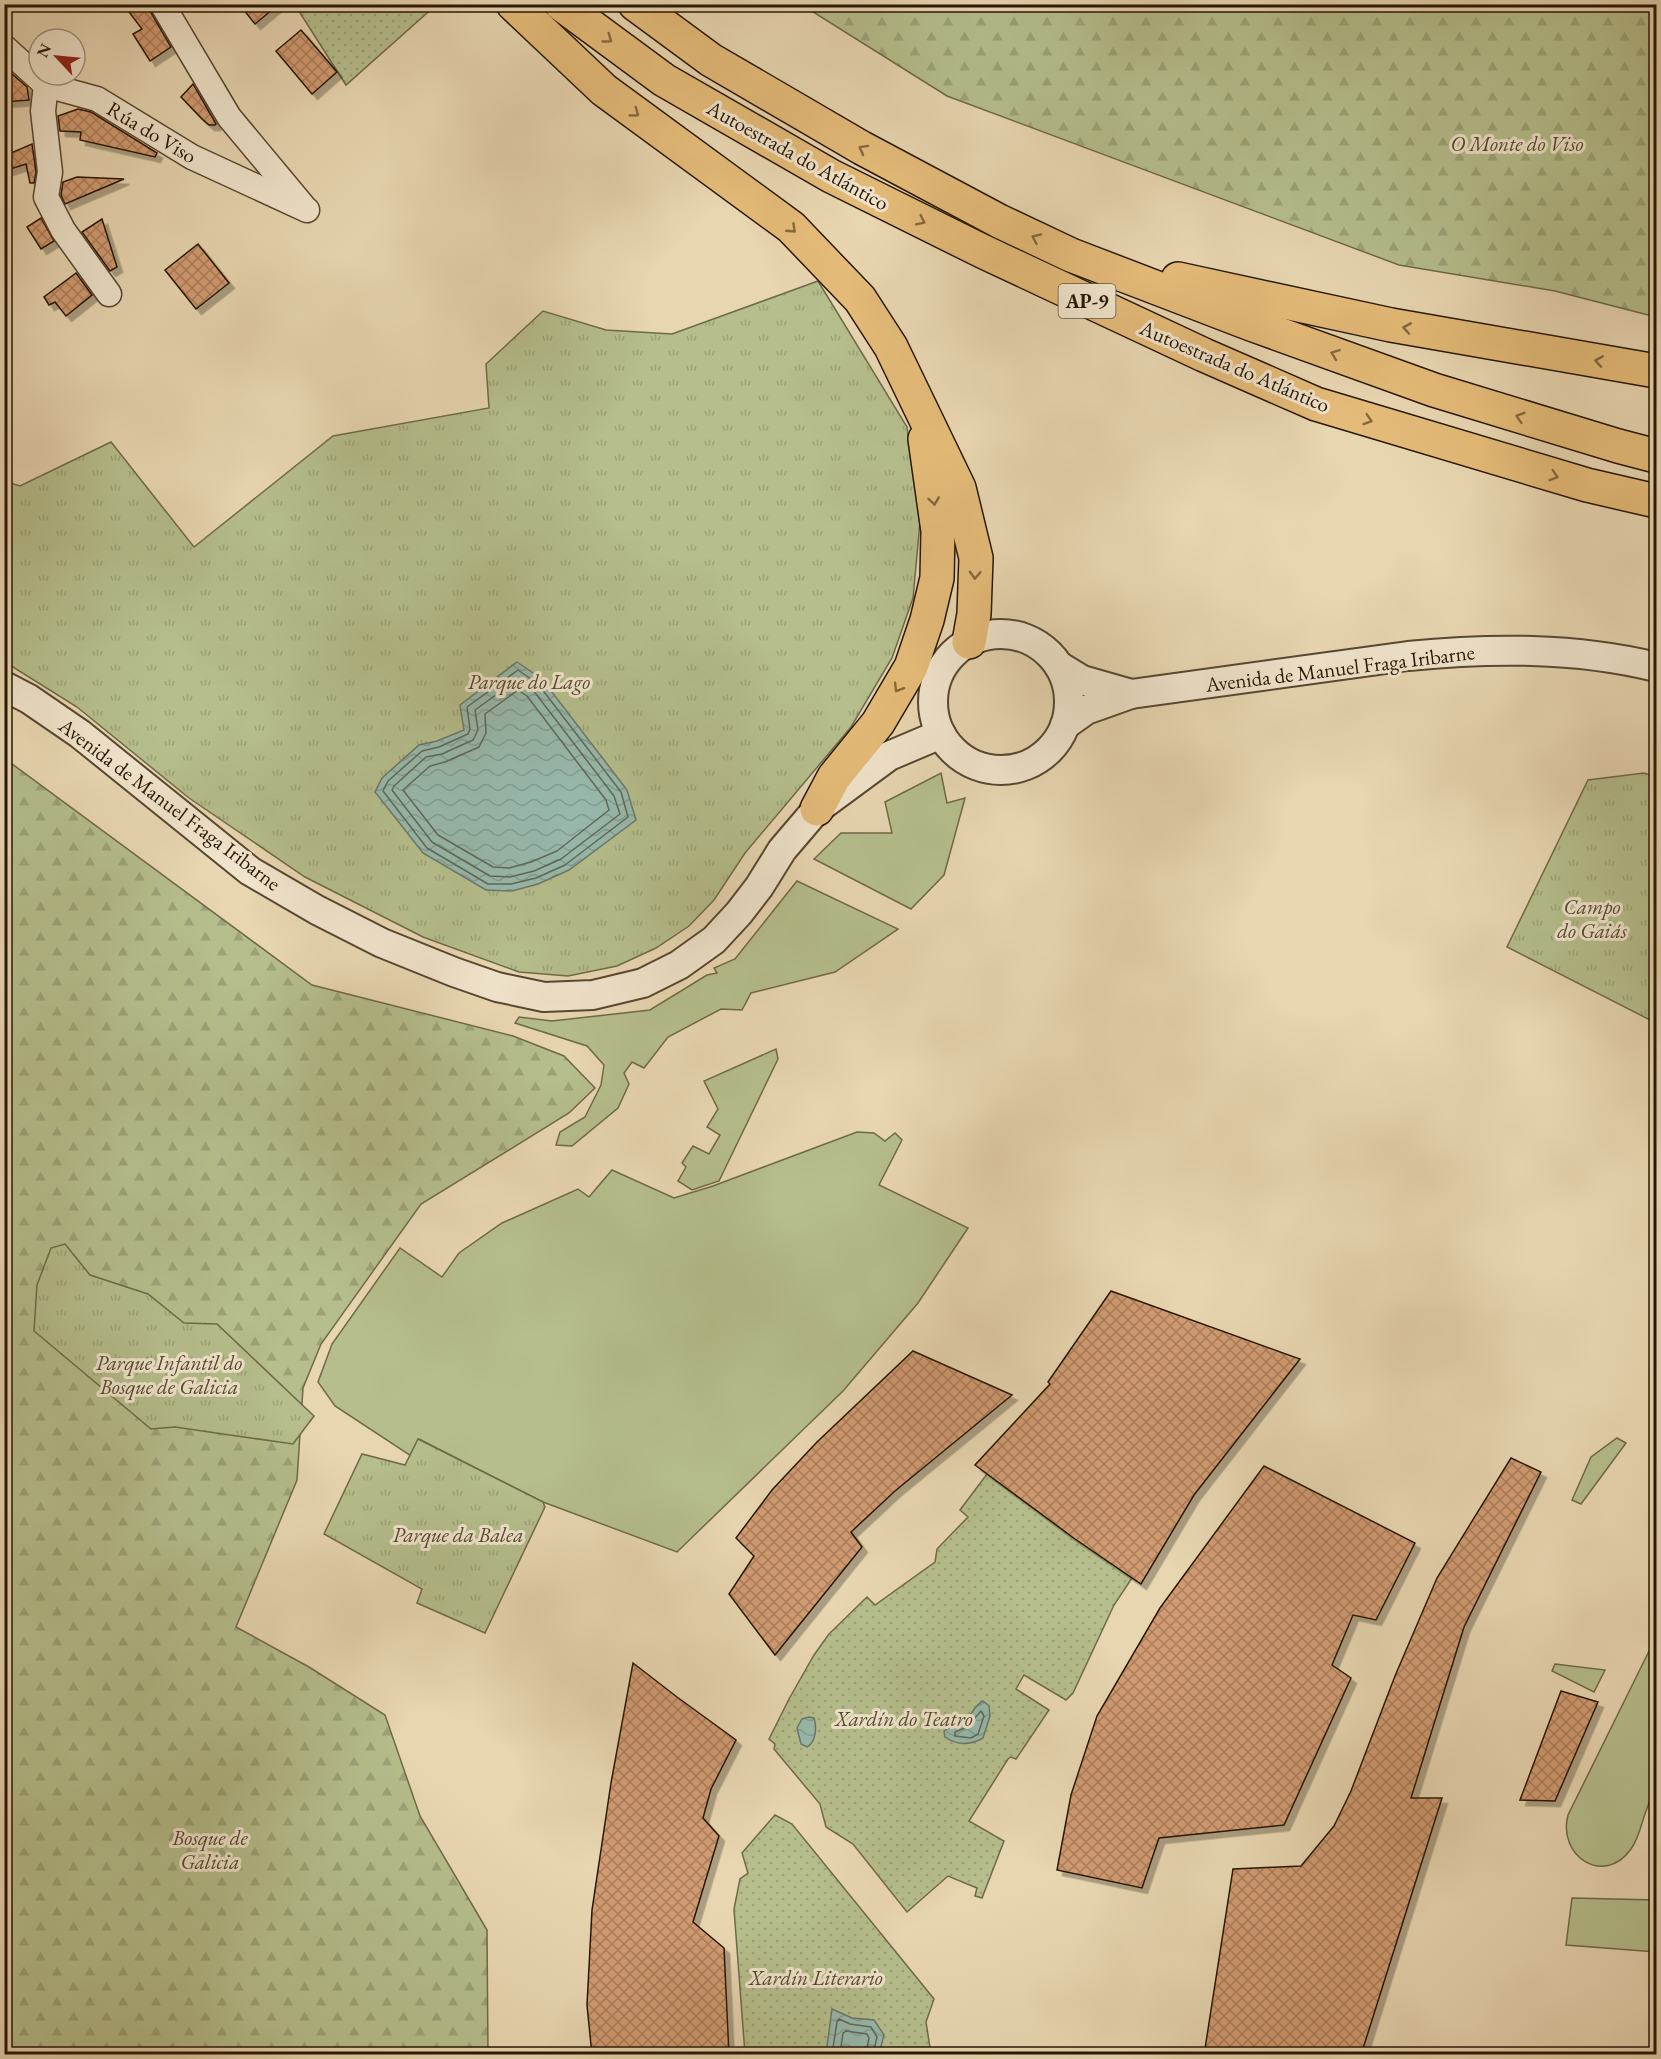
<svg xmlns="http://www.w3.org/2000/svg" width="1661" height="2059" font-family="'EB Garamond',serif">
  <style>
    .grass { fill: #b5be8c; stroke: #6e6a48; stroke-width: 1.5 }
    .forest { fill: url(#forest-firs); stroke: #6e6a48; stroke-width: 1.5 }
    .park { fill: url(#park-tufts); stroke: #6e6a48; stroke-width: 1.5 }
    .garden { fill: url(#garden-dots); stroke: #6e6a48; stroke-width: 1.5 }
    .water { fill: url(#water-waves); stroke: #6a7869; stroke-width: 1.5 }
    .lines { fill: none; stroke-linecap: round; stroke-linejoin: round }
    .shore { stroke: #5f6858; stroke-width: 1.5 }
    .building { fill: url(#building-cross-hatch); stroke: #271705; stroke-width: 1.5; filter: url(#shadow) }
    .minor-casing { stroke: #574730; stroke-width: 27 }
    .tertiary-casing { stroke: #574730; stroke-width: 32 }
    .motorway-casing { stroke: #271705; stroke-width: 36 }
    .minor { stroke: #f0e4cc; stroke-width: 24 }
    .tertiary { stroke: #f0e4cc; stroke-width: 28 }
    .motorway { stroke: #e4bb78; stroke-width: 33 }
    .oneway { stroke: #86693e }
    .labels { text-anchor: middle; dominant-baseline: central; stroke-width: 6; stroke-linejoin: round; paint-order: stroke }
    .shield { fill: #f0e4cc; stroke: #635441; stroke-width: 1.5 }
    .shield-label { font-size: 20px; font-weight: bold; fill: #271705 }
    .street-label { font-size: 21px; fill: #271705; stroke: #f0e4cc }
    .park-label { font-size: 21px; font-style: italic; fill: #52492e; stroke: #f0e4cc }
  </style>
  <defs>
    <pattern id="forest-firs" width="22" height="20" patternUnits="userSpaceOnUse" patternTransform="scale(1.5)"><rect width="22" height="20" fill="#b5be8c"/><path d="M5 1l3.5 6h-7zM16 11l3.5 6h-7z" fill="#9ca377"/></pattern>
    <pattern id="park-tufts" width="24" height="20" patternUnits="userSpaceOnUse" patternTransform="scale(1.5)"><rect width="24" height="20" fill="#b5be8c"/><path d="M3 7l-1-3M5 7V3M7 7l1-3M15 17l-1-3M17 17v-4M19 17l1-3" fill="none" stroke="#9ca377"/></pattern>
    <pattern id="garden-dots" width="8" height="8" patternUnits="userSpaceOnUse" patternTransform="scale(1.5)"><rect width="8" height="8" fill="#b5be8c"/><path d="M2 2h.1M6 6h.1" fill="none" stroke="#9ca377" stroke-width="1.8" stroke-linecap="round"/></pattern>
    <pattern id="water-waves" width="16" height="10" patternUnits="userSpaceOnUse" patternTransform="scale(1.5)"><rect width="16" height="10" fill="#97b9ac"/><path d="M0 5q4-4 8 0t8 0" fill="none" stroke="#829e92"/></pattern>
    <pattern id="building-cross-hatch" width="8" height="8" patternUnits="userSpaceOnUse" patternTransform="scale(1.5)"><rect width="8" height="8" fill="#d19b71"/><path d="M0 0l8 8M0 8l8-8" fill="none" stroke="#aa7d5b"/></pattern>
    <filter id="shadow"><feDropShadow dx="5.5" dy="5.5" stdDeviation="0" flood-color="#0004"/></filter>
  </defs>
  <rect width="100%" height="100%" fill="#e8d6b1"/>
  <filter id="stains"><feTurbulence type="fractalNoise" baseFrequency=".00333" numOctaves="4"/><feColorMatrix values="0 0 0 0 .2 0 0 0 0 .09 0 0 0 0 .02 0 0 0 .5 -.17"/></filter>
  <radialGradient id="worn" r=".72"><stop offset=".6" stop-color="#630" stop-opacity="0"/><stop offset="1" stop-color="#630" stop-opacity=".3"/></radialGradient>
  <!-- grass -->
  <g class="grass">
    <path d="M 941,773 L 947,803 L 965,798 L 944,875 L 911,909 L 814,859 L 841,833 L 892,833 L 885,802 Z"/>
    <path d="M 797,881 L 898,929 L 835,972 L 751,993 L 742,1010 L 721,1009 L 668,1037 L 644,1068 L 632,1062 L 624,1073 L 629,1084 L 618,1108 L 572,1146 L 556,1145 L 560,1132 L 585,1117 L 601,1085 L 604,1065 L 587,1046 L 515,1023 L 519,1017 L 552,1021 L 650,1010 L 707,975 L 717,973 L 714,968 L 735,959 Z"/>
    <path d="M 776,1049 L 778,1059 L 719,1181 L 692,1190 L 678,1181 L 686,1167 L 682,1163 L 693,1146 L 709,1154 L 720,1135 L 707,1127 L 718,1109 L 704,1081 Z"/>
    <path d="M 857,1132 L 874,1133 L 885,1141 L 895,1133 L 902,1140 L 879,1185 L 968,1228 L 918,1303 L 843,1391 L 677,1552 L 543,1502 L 419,1439 L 411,1456 L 335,1406 L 318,1382 L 332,1344 L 400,1248 L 442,1277 L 459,1253 L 502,1223 L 578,1189 L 589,1197 L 612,1170 L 674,1198 L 713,1186 Z"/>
    <path d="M 1617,1438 L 1626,1443 L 1581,1504 L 1572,1500 L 1591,1457 Z"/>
    <path d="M 1656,1637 C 1657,1671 1656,1705 1656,1739 C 1656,1752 1659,1768 1656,1780 C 1653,1794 1647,1807 1643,1820 C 1640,1830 1637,1841 1631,1849 C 1604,1887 1557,1856 1568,1815 Z"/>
    <path d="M 1555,1664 L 1605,1670 L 1594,1692 L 1552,1671 Z"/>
    <path d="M 1572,1898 L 1656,1900 L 1656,1952 L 1566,1945 Z"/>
  </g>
  <!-- forest -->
  <g class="forest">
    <path d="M 802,5 L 1656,5 L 1656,317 L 1555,291 L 1399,265 L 947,96 Z"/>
    <path d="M 4,758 L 312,985 L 513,1036 L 564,1056 L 595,1088 L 569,1113 L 421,1204 L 321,1344 L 303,1388 L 297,1480 L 236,1627 L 309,1667 L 385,1715 L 420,1816 L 487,1930 L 488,2054 L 5,2054 Z"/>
  </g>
  <!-- park -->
  <g class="park">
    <path d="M 818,281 L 907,427 L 920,522 L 913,598 L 892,658 L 851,727 L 745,853 L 714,900 L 689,926 L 656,948 L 617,966 L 568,976 L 519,972 L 423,937 L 305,877 L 189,798 L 77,707 L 5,662 L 4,481 L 20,486 L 111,442 L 194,547 L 333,436 L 489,408 L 486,364 L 543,311 L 606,330 L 672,334 Z"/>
    <path d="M 1644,773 L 1656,777 L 1656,1023 L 1507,947 L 1588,780 Z"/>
    <path d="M 65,1244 L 90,1275 L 148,1294 L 184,1323 L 217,1324 L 314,1416 L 293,1444 L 175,1427 L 151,1429 L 34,1331 L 37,1285 L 51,1248 Z"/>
    <path d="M 418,1439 L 543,1502 L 545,1507 L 485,1633 L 417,1603 L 422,1589 L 324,1534 L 362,1454 L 405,1465 Z"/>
  </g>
  <!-- garden -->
  <g class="garden">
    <path d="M 295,5 L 436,5 L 346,85 Z"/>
    <path d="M 987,1474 L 1132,1578 L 1114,1605 L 1073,1693 L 1066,1700 L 1024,1675 L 1016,1689 L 1049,1710 L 1016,1759 L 1011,1757 L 1008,1759 L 969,1821 L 1004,1841 L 982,1898 L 975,1896 L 977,1888 L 948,1876 L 907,1912 L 853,1844 L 826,1827 L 820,1804 L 774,1749 L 775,1744 L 769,1739 L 789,1699 L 814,1655 L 829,1634 L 867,1597 L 875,1605 L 935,1562 L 937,1549 L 968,1517 L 960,1510 Z"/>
    <path d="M 775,1815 L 792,1824 L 934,1999 L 926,2022 L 931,2054 L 745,2054 L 734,1909 L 740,1879 L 748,1873 L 742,1853 Z"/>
  </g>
  <!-- water -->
  <g class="water">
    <path d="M 517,662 L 542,679 L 627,790 L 636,820 L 569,870 L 538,884 L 512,891 L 486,890 L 423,853 L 375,792 L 382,778 L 419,745 L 437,741 L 464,730 L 460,705 Z"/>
    <path d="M 983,1701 L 989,1706 L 990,1716 L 983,1738 C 971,1745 957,1746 945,1737 L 944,1731 C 950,1726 956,1727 962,1723 C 972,1717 973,1706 983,1701 Z"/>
    <path d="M 809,1717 L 814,1718 C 817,1728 816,1742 807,1747 L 801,1744 L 797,1728 L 802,1719 Z"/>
    <path d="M 832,2009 L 852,2018 L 874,2020 L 884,2035 L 879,2054 L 826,2054 Z"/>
  </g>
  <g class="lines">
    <!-- shore -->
    <g class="shore">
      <path d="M 518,670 L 538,684 L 621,792 L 628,817 L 565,865 L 536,878 L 511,884 L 488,884 L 427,848 L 383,791 L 388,781 L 422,751 L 439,747 L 468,734 L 470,729 L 467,707 Z"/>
      <path d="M 518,679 L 533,690 L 614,796 L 620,814 L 561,859 L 534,871 L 510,877 L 490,876 L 432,842 L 392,790 L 394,786 L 426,757 L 442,754 L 473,740 L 478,730 L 475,710 Z"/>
      <path d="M 518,690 L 527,696 L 606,800 L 609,810 L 557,851 L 531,862 L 509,868 L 493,867 L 438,835 L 403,790 L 430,766 L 445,762 L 479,747 L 486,733 L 485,714 Z"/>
      <path d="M 981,1711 L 984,1716 L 978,1734 L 971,1738 L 955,1736 L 955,1732 L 967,1727 Z"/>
      <path d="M 832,2054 L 837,2022 L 839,2019 L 850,2024 L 871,2027 L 877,2037 L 873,2054"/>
      <path d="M 840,2054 L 843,2033 L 846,2031 L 867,2034 L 869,2038 L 866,2054"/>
    </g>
  </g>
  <!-- building -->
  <g class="building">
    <path d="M 123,4 L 148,4 L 150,11 L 171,47 L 150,61 L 133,34 L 142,29 Z"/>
    <path d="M 239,4 L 279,4 L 255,24 Z"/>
    <path d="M 301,30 L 337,72 L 312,94 L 276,51 Z"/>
    <path d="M 4,67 L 27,87 L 29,100 L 4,102 Z"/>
    <path d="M 193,84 L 216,124 L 215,125 L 209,125 L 202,119 L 181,97 Z"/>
    <path d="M 78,109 L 91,112 L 157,153 L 155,157 L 80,140 L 81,132 L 60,131 L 58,116 Z"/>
    <path d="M 32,144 L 36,172 L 34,183 L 30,183 L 26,164 L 4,171 L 4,156 Z"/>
    <path d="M 77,177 L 124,179 L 65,204 L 61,195 L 63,182 Z"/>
    <path d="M 41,218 L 54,241 L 41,249 L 27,227 Z"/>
    <path d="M 102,219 L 117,267 L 110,271 L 82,232 Z"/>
    <path d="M 198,244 L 229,283 L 196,309 L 165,270 Z"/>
    <path d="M 76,273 L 92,295 L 66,316 L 55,302 L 49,305 L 44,297 Z"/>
    <path d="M 1111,1291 L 1300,1359 L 1194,1495 L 1141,1584 L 1075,1539 L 975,1465 L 1050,1384 L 1048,1382 Z"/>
    <path d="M 913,1351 L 1012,1395 L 895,1491 L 851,1532 L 862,1547 L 775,1655 L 729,1594 L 754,1556 L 736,1538 L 772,1490 L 817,1442 Z"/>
    <path d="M 1511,1458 L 1541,1472 L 1464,1627 L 1411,1798 L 1442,1798 L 1361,2055 L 1204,2055 L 1233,1869 L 1301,1866 L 1334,1826 L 1351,1791 L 1395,1676 L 1437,1578 Z"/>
    <path d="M 1264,1466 L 1415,1543 L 1376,1620 L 1353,1615 L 1332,1665 L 1351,1678 L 1284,1825 L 1159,1838 L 1142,1888 L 1057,1870 L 1071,1795 L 1097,1716 L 1160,1608 Z"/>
    <path d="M 633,1663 L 677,1697 L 736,1740 L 711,1789 L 703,1818 L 719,1836 L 693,1922 L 724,1948 L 729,2055 L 592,2055 L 587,2005 L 592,1910 L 611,1783 Z"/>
    <path d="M 1561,1691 L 1598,1702 L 1555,1801 L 1520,1800 Z"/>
  </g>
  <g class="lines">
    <!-- minor casing -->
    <g class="minor-casing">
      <g id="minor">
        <path d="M 162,4 L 229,117 L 303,206"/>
        <path d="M 4,47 L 46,85 L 97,99 L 192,157 L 307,210"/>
        <path d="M 46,85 L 43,111 L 50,172 L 46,197 L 63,230 L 109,294"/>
      </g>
    </g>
    <!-- tertiary casing -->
    <g class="tertiary-casing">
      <g id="tertiary">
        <circle cx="1001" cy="702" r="68"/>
        <path d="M 1059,666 L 1082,680 L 1131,694"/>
        <path d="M 4,686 L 29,699 L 80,734 L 250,871 L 317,910 L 382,943 L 454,972 L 497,987 L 544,997 L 593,995 L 643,983 L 679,965 L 714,940 L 739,913 L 759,887 L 782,850 L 817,809 L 889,756 L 941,734"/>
        <path d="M 1065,725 L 1086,710 L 1131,694 L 1408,656 C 1490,648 1575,647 1656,667"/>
      </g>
    </g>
    <!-- motorway casing -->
    <g class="motorway-casing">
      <g id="motorway">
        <path d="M 513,4 L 604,90 L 791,227 L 860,299 L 891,347 L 959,488 L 976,558 L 974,614 L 969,642"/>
        <path d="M 561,4 L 664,80 L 831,176 L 982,251 L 1204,355 L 1316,404 L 1587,485 L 1656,501"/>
        <path d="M 635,4 L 711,60 L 862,148 L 999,221 L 1071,255 L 1251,324 L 1434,390 L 1618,446 L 1656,456"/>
        <path d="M 1178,279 L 1391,325 L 1656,371"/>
        <path d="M 817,809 L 834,777 L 878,723 L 911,667 L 927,620 L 937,578 L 938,531 L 925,439"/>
      </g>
    </g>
    <!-- minor -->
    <use href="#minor" class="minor"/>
    <!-- tertiary -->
    <use href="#tertiary" class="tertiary"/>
    <!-- motorway -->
    <use href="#motorway" class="motorway"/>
  </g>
  <!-- one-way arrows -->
  <defs><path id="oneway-chevron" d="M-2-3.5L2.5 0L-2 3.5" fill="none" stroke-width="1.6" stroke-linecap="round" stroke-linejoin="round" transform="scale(1.5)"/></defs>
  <g class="oneway">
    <use href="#oneway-chevron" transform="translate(608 39) rotate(36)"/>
    <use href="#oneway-chevron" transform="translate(635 113) rotate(36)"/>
    <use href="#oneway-chevron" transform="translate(863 149) rotate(-151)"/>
    <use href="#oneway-chevron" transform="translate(921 221) rotate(26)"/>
    <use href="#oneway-chevron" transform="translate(792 229) rotate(43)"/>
    <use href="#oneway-chevron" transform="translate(1036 238) rotate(-155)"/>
    <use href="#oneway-chevron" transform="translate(1407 328) rotate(-170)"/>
    <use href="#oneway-chevron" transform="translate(1335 354) rotate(-160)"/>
    <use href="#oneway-chevron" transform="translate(1599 361) rotate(-170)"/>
    <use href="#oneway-chevron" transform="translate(1520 417) rotate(-163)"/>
    <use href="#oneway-chevron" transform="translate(1368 420) rotate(17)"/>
    <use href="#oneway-chevron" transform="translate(1554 476) rotate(17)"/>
    <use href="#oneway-chevron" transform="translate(934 501) rotate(82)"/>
    <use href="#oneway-chevron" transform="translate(975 575) rotate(92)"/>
    <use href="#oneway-chevron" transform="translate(898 688) rotate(121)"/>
  </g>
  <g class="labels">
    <!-- shield labels -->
    <rect class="shield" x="1058.5" y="284" width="57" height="34" rx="4.5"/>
    <g class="shield-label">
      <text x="1087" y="301">AP-9</text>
    </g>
    <!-- street labels -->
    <g class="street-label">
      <text transform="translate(152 132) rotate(31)">Rúa do Viso</text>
      <text transform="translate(798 155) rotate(29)">Autoestrada do Atlántico</text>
      <text transform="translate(1235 366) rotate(23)">Autoestrada do Atlántico</text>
      <text transform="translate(1340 668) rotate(-7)">Avenida de Manuel Fraga Iribarne</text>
      <text transform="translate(170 804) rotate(37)">Avenida de Manuel Fraga Iribarne</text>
    </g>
    <!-- park labels -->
    <g class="park-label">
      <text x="1517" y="143">O Monte do Viso</text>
      <text x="529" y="681">Parque do Lago</text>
      <text x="1592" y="906">Campo<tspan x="1592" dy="24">do Gaiás</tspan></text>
      <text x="169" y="1362">Parque Infantil do<tspan x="169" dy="24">Bosque de Galicia</tspan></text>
      <text x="458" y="1534">Parque da Balea</text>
      <text x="904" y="1718">Xardín do Teatro</text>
      <text x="210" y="1837">Bosque de<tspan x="210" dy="24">Galicia</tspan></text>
      <text x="816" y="1977">Xardín Literario</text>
    </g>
  </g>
  <!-- margin -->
  <rect width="1661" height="2059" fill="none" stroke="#e8d6b1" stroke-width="24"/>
  <rect x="6" y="6" width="1649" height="2047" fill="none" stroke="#271705" stroke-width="3"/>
  <rect x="12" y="12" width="1637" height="2035" fill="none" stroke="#271705" stroke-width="1.5"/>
  <!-- north arrow -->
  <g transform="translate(57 57) rotate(296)"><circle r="28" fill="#f0e4cc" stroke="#a0927c" stroke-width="1.5"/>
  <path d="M0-4.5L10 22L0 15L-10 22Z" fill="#8f2418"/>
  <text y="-9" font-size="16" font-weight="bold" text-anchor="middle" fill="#271705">N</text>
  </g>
  <rect width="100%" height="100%" filter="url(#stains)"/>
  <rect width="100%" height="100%" fill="url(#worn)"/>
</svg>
